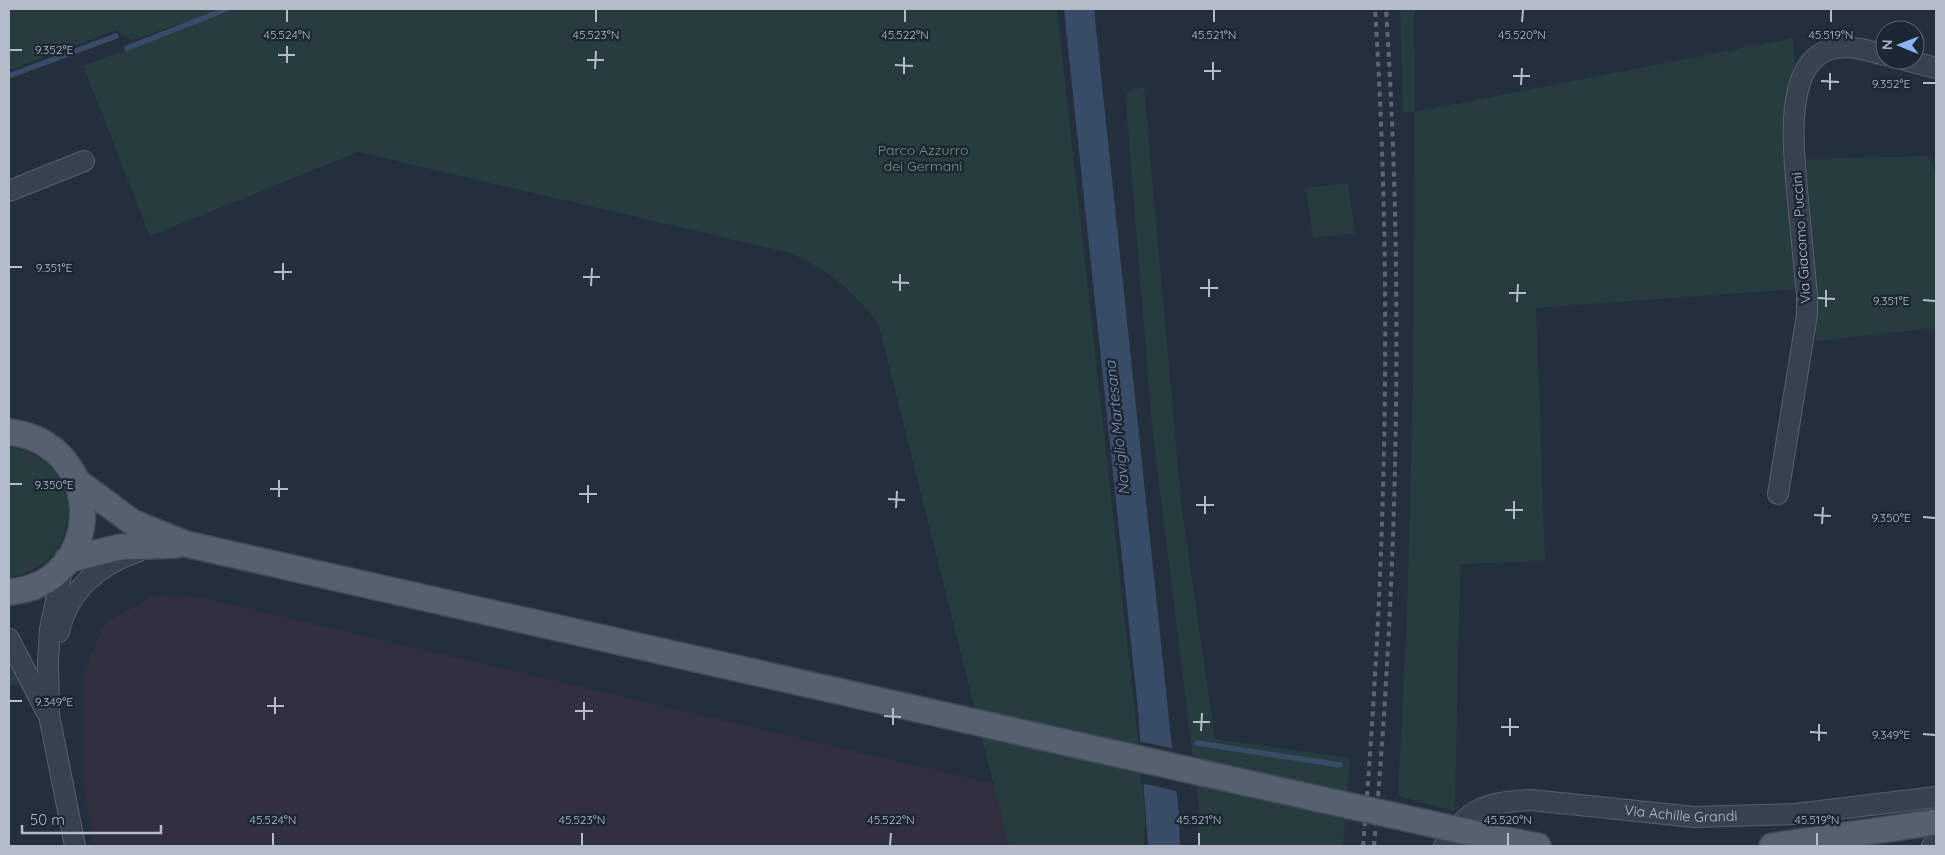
<svg xmlns="http://www.w3.org/2000/svg" width="1945" height="855" font-family="Quicksand,sans-serif">
  <style>
    .medical { fill: #32303f }
    .green { fill: #263c3f }
    .water { fill: #394c67 }
    .pier { fill: #242f3e }
    .lines { fill: none; stroke-linecap: round; stroke-linejoin: round }
    .stream { stroke: #394c67; stroke-width: 5.5 }
    .minor-casing { stroke: #565f6c; stroke-width: 22 }
    .major-casing { stroke: #414a57; stroke-width: 28 }
    .minor { stroke: #38414e; stroke-width: 20 }
    .major { stroke: #56606e; stroke-width: 25 }
    .rail { stroke: #5a6575; stroke-width: 4; stroke-dasharray: 5 5; stroke-linecap: butt }
    .major-bridge-casing { stroke: #414a57; stroke-width: 28; stroke-linecap: butt }
    .major-bridge { stroke: #56606e; stroke-width: 25 }
    .ticks { fill: none; stroke: #b4bcc9; stroke-width: 2 }
    .labels { text-anchor: middle; dominant-baseline: central; stroke-width: 5; stroke-linejoin: round; paint-order: stroke }
    .park-label { font-size: 14px; fill: #6b9a76; stroke: #1d2633 }
    .street-label { font-size: 14px; fill: #b4bcc9; stroke: #1d2633 }
    .water-label { font-size: 15px; font-style: italic; fill: #7c92b1; stroke: #1d2633 }
    .ticks-label { font-size: 12px; text-anchor: middle; fill: #b4bcc9; stroke: #1d2633; stroke-width: 5; stroke-linejoin: round; paint-order: stroke }
  </style>
  <rect width="100%" height="100%" fill="#242f3e"/>
  <!-- medical -->
  <path class="medical" d="M 156,595 L 198,597 L 993,784 L 1009,846 L 95,846 L 82,779 L 83,673 L 105,623 Z"/>
  <!-- green -->
  <g class="green">
    <path d="M 9,9 L 227,9 L 131,40 L 116,30 L 9,70 Z"/>
    <path d="M 237,9 L 1057,9 L 1137,731 L 1145,813 L 1144,846 L 1009,846 L 880,329 C 860,294 824,266 787,252 L 358,152 L 150,236 L 83,66 Z"/>
    <path d="M 1400,9 L 1414,9 L 1415,112 L 1793,38 L 1801,159 L 1929,156 L 1936,175 L 1936,328 L 1816,341 L 1811,288 L 1536,308 L 1545,561 L 1460,564 L 1455,811 L 1398,796 L 1407,616 L 1413,389 L 1414,112 L 1403,112 Z"/>
    <path d="M 1144,87 L 1181,502 L 1215,739 L 1350,758 L 1343,846 L 1198,846 L 1199,808 L 1152,426 L 1125,92 Z"/>
    <path d="M 1348,183 L 1355,233 L 1313,238 L 1306,188 Z"/>
    <path d="M 9,447 C 87,457 87,566 9,577 Z"/>
    <path d="M 9,663 L 20,683 L 9,686 Z"/>
  </g>
  <!-- water -->
  <path class="water" d="M 1064,9 L 1094,9 L 1179,814 L 1180,846 L 1148,846 L 1138,709 Z"/>
  <!-- pier -->
  <path class="pier" d="M 1138,741 L 1175,749 L 1180,792 L 1141,783 Z"/>
  <g class="lines">
    <!-- stream -->
    <g class="stream">
      <path d="M 127,48 L 227,9"/>
      <path d="M 9,76 L 116,36"/>
      <path d="M 1197,743 L 1340,765"/>
    </g>
    <!-- minor casing -->
    <g class="minor-casing">
      <g id="minor">
        <path d="M 1905,60 L 1936,68"/>
        <path d="M 9,191 L 84,161"/>
        <path d="M 1778,494 L 1807,315 L 1807,295 C 1804,267 1802,240 1799,212 C 1796,173 1782,85 1816,57 C 1836,40 1863,49 1885,55"/>
        <path d="M 63,566 L 50,629 L 48,661 L 49,715 L 75,846"/>
        <path d="M 59,632 C 68,591 98,565 137,552"/>
        <path d="M 9,639 L 46,711"/>
        <path id="s1" d="M 1444,846 C 1468,807 1487,802 1531,800 L 1694,817 L 1796,814 L 1936,797"/>
        <path d="M 1932,846 L 1936,846"/>
      </g>
    </g>
    <!-- major casing -->
    <g class="major-casing">
      <g id="major">
        <path d="M 9,432 C 107,443 107,584 9,592"/>
        <path d="M 78,482 L 132,522 L 186,544 L 1077,745"/>
        <path d="M 67,560 L 120,547 L 176,545"/>
        <path d="M 1490,837 L 1538,846"/>
        <path d="M 1772,846 L 1936,822"/>
      </g>
    </g>
    <!-- minor -->
    <use href="#minor" class="minor"/>
    <!-- major -->
    <use href="#major" class="major"/>
    <!-- rail -->
    <g class="rail">
      <path d="M 1363,846 C 1386,568 1393,288 1375,9"/>
      <path d="M 1374,846 C 1398,568 1404,287 1386,9"/>
    </g>
    <!-- major-bridge casing -->
    <g class="major-bridge-casing">
      <path id="major-bridge" d="M 1077,745 L 1490,837"/>
    </g>
    <!-- major-bridge -->
    <use href="#major-bridge" class="major-bridge"/>
  </g>
  <!-- ticks -->
  <path class="ticks" d="M 287,22 L 287,10M 596,22 L 596,10M 905,22 L 905,10M 1214,22 L 1214,10M 1522,22 L 1523,10M 1831,22 L 1831,10M 10,50 L 22,50M 278,55 L 295,55M 587,60 L 604,60M 287,63 L 287,46M 895,65 L 913,66M 595,69 L 596,51M 1204,71 L 1221,71M 904,74 L 904,57M 1513,76 L 1530,76M 1213,80 L 1213,62M 1821,81 L 1839,82M 1923,83 L 1935,83M 1521,85 L 1522,68M 1830,90 L 1830,73M 10,267 L 22,267M 274,272 L 292,272M 583,277 L 600,277M 283,280 L 283,263M 892,282 L 909,283M 591,286 L 592,268M 1200,288 L 1218,288M 900,291 L 900,274M 1509,293 L 1526,293M 1209,297 L 1209,279M 1818,298 L 1835,299M 1923,300 L 1935,301M 1517,302 L 1518,284M 1826,307 L 1826,290M 10,484 L 22,484M 270,489 L 288,489M 579,494 L 597,494M 279,497 L 279,480M 888,499 L 905,500M 588,503 L 588,485M 1196,505 L 1214,505M 896,508 L 897,491M 1505,510 L 1523,510M 1205,514 L 1205,496M 1814,515 L 1831,516M 1923,517 L 1935,518M 1514,519 L 1514,501M 1822,524 L 1823,507M 10,701 L 22,701M 267,706 L 284,706M 575,711 L 593,711M 275,714 L 275,697M 884,716 L 901,717M 584,720 L 584,702M 1193,722 L 1210,722M 893,725 L 893,708M 1501,727 L 1519,727M 1201,731 L 1202,713M 1810,732 L 1827,733M 1923,734 L 1935,735M 1510,736 L 1510,718M 1819,741 L 1819,724M 273,845 L 273,833M 582,845 L 582,833M 890,845 L 891,833M 1199,845 L 1199,833M 1508,845 L 1508,833M 1817,845 L 1817,833"/>
  <g class="labels">
    <!-- park labels -->
    <g class="park-label">
      <text x="923" y="150">Parco Azzurro<tspan x="923" dy="16">dei Germani</tspan></text>
    </g>
    <!-- street labels -->
    <g class="street-label">
      <text transform="translate(1801 238) rotate(-94)">Via Giacomo Puccini</text>
      <text stroke="none"><textPath href="#s1" startOffset="255">Via Achille Grandi</textPath></text>
    </g>
    <!-- water labels -->
    <g class="water-label">
      <text transform="translate(1117 428) rotate(-96)">Naviglio Martesana</text>
    </g>
  </g>
  <g class="ticks-label">
    <text x="287" y="39">45.524°N</text>
    <text x="596" y="39">45.523°N</text>
    <text x="905" y="39">45.522°N</text>
    <text x="1214" y="39">45.521°N</text>
    <text x="1522" y="39">45.520°N</text>
    <text x="1831" y="39">45.519°N</text>
    <text x="54" y="54">9.352°E</text>
    <text x="1891" y="88">9.352°E</text>
    <text x="54" y="272">9.351°E</text>
    <text x="1891" y="305">9.351°E</text>
    <text x="54" y="489">9.350°E</text>
    <text x="1891" y="522">9.350°E</text>
    <text x="54" y="706">9.349°E</text>
    <text x="1891" y="739">9.349°E</text>
    <text x="273" y="824">45.524°N</text>
    <text x="582" y="824">45.523°N</text>
    <text x="891" y="824">45.522°N</text>
    <text x="1199" y="824">45.521°N</text>
    <text x="1508" y="824">45.520°N</text>
    <text x="1817" y="824">45.519°N</text>
  </g>
  <!-- border -->
  <rect width="1945" height="855" fill="none" stroke="#b4bcc9" stroke-width="20"/>
  <!-- north arrow -->
  <g transform="translate(1900 45) rotate(271)"><circle r="24" fill="#1d2633" stroke="#59626f"/>
  <path d="M0-4L9 19L0 12L-9 19Z" fill="#8ab4f8"/>
  <text y="-8" font-size="14" font-weight="bold" text-anchor="middle" fill="#b4bcc9">N</text>
  </g>
  <!-- scale -->
  <path d="M22 825v8h139v-8" fill="none" stroke="#b4bcc9" stroke-width="2.5"/>
  <text x="30" y="825" font-size="15" fill="#b4bcc9" stroke="#1d2633" stroke-width="4" paint-order="stroke">50 m</text>
</svg>
